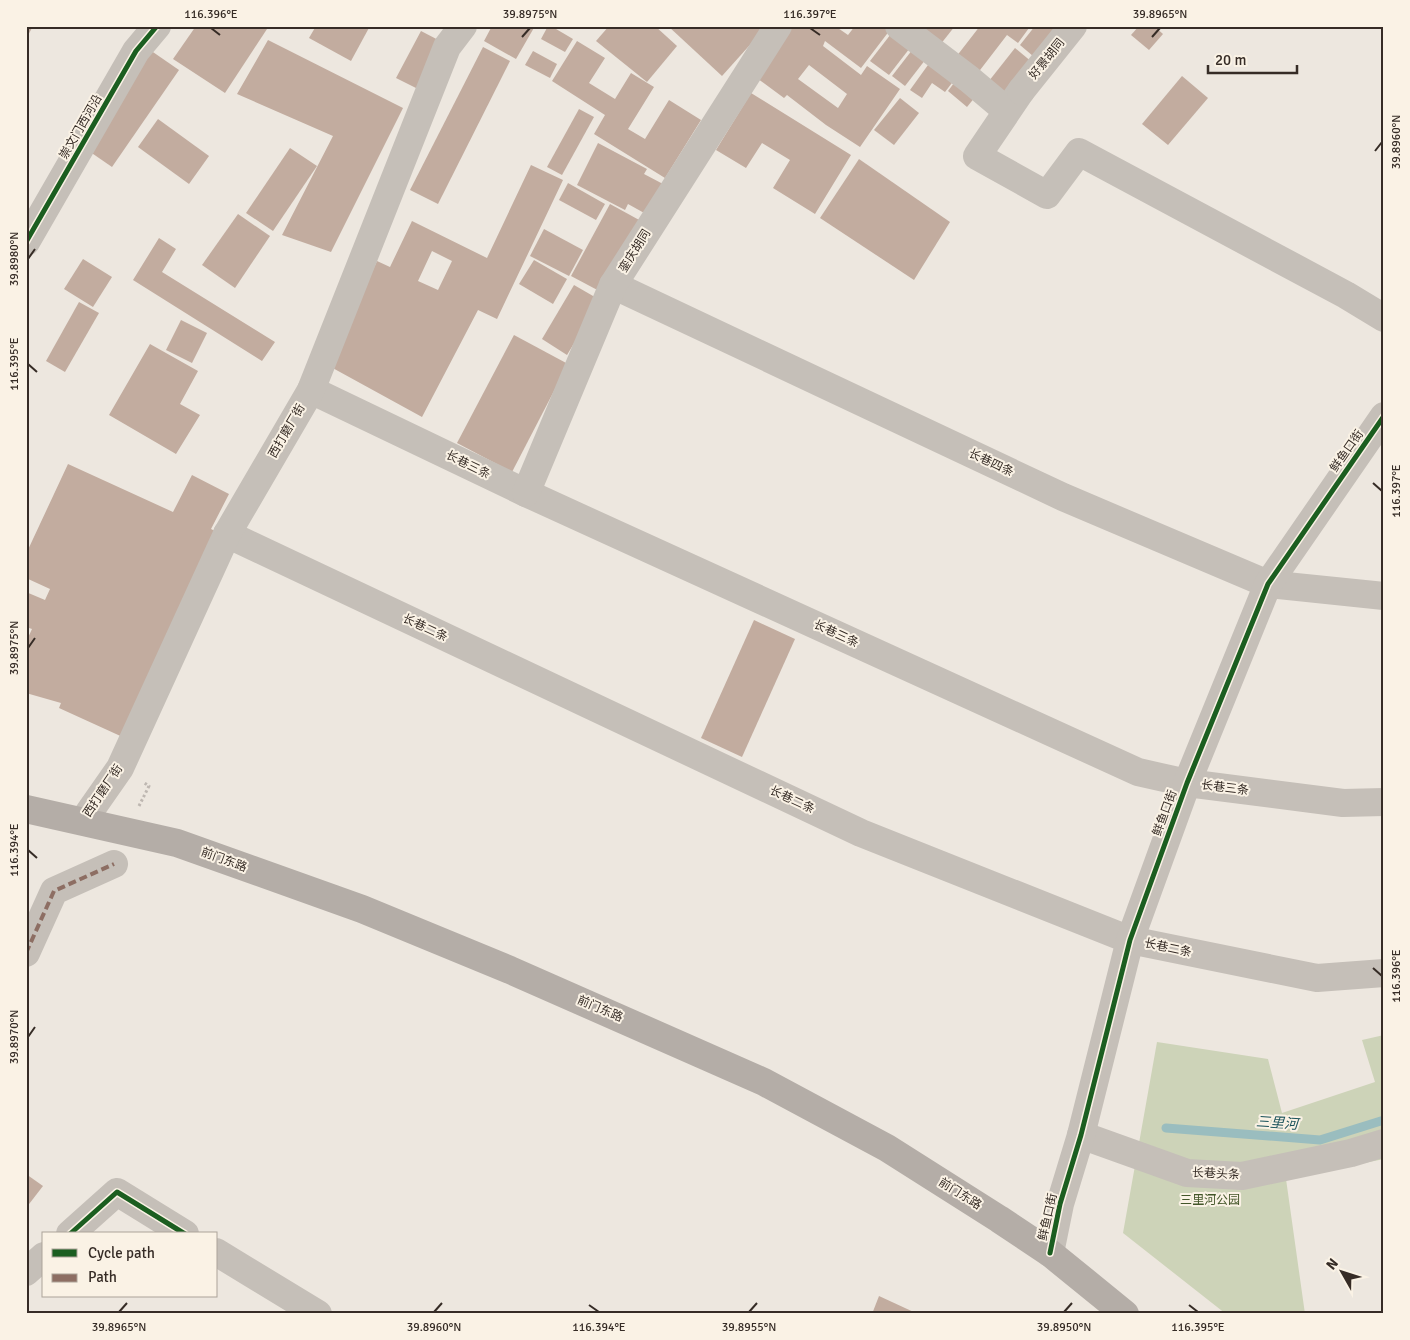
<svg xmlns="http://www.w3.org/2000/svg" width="1410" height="1340" font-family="Signika,'Noto Sans SC',sans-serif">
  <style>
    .green { fill: #cdd3b8 }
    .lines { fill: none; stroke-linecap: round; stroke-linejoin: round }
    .stream { stroke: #9abdbf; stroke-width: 9 }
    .building { fill: #c2ac9f; fill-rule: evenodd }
    .path { stroke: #beb7b1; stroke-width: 3; stroke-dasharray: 2.5 2.5; stroke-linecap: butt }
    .minor { stroke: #c5bfb8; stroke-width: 28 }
    .major { stroke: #b4ada7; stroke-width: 28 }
    .quiet { stroke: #8d6e63; stroke-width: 4; stroke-dasharray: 8 4; stroke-linecap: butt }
    .cycleway-casing { stroke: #faf2e5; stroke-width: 8 }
    .cycleway { stroke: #1b5e20; stroke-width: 5 }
    .ticks { fill: none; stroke: #362c26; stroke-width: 2 }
    .labels { text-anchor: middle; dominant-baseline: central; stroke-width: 4; stroke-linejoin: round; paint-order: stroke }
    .street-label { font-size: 12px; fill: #362c26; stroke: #faf2e5 }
    .park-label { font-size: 12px; fill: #435629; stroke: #faf2e5 }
    .water-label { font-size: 14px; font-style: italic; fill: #1a525a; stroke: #faf2e5 }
    .neatline { fill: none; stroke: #362c26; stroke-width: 2 }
    .ticks-label { font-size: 12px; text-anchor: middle; fill: #362c26 }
  </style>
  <rect width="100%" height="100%" fill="#ede7df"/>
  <!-- green -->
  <path class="green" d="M 1384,1035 L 1384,1159 L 1286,1179 L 1305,1314 L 1226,1314 L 1123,1233 L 1157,1042 L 1268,1059 L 1282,1113 L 1375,1082 L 1362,1040 Z"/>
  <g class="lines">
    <!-- stream -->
    <path class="stream" d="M 1166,1128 L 1320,1140 L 1384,1120"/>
  </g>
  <!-- building -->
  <g class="building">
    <path d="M 26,26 L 33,26 L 26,39 Z"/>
    <path d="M 196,26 L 269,26 L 225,93 L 173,59 Z"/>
    <path d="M 316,26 L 370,26 L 351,61 L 309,38 Z"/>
    <path d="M 492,26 L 535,26 L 516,59 L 484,41 Z"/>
    <path d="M 548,26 L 551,26 L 573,39 L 565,52 L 541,39 Z"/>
    <path d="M 609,26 L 655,26 L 677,46 L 647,82 L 596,41 Z"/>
    <path d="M 668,26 L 767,26 L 722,76 Z"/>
    <path d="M 790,26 L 835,26 L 848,35 L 855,26 L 893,26 L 861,68 L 825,41 L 823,46 L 861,75 L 867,66 L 900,89 L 860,147 L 826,125 L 787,95 L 784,98 L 754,76 ZM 809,65 L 847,94 L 838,108 L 798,79 Z"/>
    <path d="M 906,26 L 955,26 L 936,50 Z"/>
    <path d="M 980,26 L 1026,26 L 1029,28 L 1018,43 L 1007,35 L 977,74 L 956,57 Z"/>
    <path d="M 1035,26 L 1068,26 L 1040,62 L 1020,45 Z"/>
    <path d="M 1139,26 L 1154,26 L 1163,34 L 1149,50 L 1131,35 Z"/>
    <path d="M 894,30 L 913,44 L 889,75 L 870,61 Z"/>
    <path d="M 421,31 L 446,44 L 422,91 L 396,78 Z"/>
    <path d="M 268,40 L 403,108 L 331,252 L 282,235 L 333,136 L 237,94 Z"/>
    <path d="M 577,41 L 605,58 L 589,83 L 615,99 L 631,73 L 654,87 L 628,129 L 645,139 L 669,100 L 701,120 L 665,178 L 594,134 L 605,115 L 552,81 Z"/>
    <path d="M 916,45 L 929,55 L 905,86 L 892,76 Z"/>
    <path d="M 483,47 L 510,61 L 438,204 L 410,190 Z"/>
    <path d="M 1015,48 L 1039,68 L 1010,106 L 985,86 Z"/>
    <path d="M 150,50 L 179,70 L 112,167 L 83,147 Z"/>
    <path d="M 533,51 L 557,64 L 550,78 L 525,65 Z"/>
    <path d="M 933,58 L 958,75 L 945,92 L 932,83 L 922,98 L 910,90 Z"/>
    <path d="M 960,75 L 980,91 L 967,107 L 948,91 Z"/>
    <path d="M 1182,76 L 1208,98 L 1168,145 L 1142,124 Z"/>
    <path d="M 751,93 L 851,155 L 815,214 L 773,188 L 790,160 L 762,143 L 746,168 L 716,150 Z"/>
    <path d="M 900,98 L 919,113 L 894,145 L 874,130 Z"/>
    <path d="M 579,109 L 594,117 L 562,175 L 547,167 Z"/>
    <path d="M 158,119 L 209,156 L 189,184 L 138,147 Z"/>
    <path d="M 598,143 L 647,169 L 644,174 L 663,184 L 646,214 L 628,204 L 625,210 L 577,185 Z"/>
    <path d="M 290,148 L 317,166 L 273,231 L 246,213 Z"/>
    <path d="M 859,159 L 950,222 L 914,280 L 820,218 Z"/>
    <path d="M 531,165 L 563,180 L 497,319 L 478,310 L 422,417 L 329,366 L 377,261 L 390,267 L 412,221 L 487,258 ZM 432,251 L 452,261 L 438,290 L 418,281 Z"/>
    <path d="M 568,183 L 605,204 L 596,220 L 559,200 Z"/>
    <path d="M 610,204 L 641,221 L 603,293 L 571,276 Z"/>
    <path d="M 238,214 L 270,236 L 235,288 L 202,265 Z"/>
    <path d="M 544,229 L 583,250 L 569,276 L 530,256 Z"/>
    <path d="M 159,238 L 176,249 L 162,272 L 275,342 L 262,361 L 133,280 Z"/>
    <path d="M 83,259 L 112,277 L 93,307 L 64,289 Z"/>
    <path d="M 534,260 L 567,279 L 553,304 L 519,284 Z"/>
    <path d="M 574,285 L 600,300 L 567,355 L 542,339 Z"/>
    <path d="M 79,302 L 99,313 L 65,372 L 46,361 Z"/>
    <path d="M 181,320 L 207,333 L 192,363 L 166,350 Z"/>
    <path d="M 514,335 L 568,364 L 512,472 L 457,443 Z"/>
    <path d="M 150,344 L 198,371 L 180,404 L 200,415 L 176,454 L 109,415 Z"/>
    <path d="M 68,464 L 173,512 L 192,475 L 229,494 L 211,529 L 221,534 L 127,739 L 59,708 L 61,703 L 26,693 L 26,642 L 32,629 L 26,627 L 26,592 L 45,600 L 50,589 L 26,578 L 26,554 Z"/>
    <path d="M 754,620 L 795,639 L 742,757 L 701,738 Z"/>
    <path d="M 26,1174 L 43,1186 L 26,1208 Z"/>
    <path d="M 879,1296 L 918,1314 L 872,1314 Z"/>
  </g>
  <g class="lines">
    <!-- path -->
    <path class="path" d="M 139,806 L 149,786 L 143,782"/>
    <!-- minor -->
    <g class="minor">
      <path d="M 899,26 L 969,79 L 1007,111 L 1021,91 L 977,156 L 1047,195 L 1079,152 L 1346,295 L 1384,318"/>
      <path d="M 1021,91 L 1073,26"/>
      <path d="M 26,242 L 136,51 L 157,26"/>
      <path d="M 613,285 L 1063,497 L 1268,584 L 1384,596"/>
      <path d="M 311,390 L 526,493 L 1138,772 L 1187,783 L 1343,803 L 1384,802"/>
      <path d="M 526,493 L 613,285 L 778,26"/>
      <path d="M 227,534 L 861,833 L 1130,940 L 1317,978 L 1384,973"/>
      <path d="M 83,821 L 120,768 L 227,534 L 311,390 L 447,47 L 463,26"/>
      <path d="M 26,953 L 54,891 L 114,864"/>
      <path d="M 1081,1135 L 1187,1173 L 1242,1176 L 1351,1153 L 1384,1143"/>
      <path d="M 70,1234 L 117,1192 L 185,1234"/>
      <path d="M 216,1252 L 318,1314"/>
      <path d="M 1050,1253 L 1060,1204 L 1081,1135 L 1130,940 L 1187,783 L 1268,584 L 1384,416"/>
      <path d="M 26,1272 L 44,1256"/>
    </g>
    <!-- major -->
    <path class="major" d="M 26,809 L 177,843 L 362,909 L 510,970 L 764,1082 L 887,1148 L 999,1219 L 1050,1253 L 1125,1314"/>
    <!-- quiet -->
    <path class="quiet" d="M 26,953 L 54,891 L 114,864"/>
    <!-- cycleway casing -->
    <g class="cycleway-casing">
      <g id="cycleway">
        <path d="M 26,242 L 136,51 L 157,26"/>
        <path d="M 70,1234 L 117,1192 L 185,1234"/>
        <path d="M 1050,1253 L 1060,1204 L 1081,1135 L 1130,940 L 1187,783 L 1268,584 L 1384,416"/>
      </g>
    </g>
    <!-- cycleway -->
    <use href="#cycleway" class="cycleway"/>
  </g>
  <!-- ticks -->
  <path class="ticks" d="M 211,28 L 220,35M 810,28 L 820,35M 522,37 L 530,28M 1152,37 L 1160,28M 1375,151 L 1382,142M 28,259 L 35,249M 28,364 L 37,372M 1373,483 L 1382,491M 28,648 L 35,638M 28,850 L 37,858M 1373,968 L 1382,976M 28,1037 L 35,1027M 589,1305 L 599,1312M 1189,1305 L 1198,1312M 119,1312 L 127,1303M 434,1312 L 442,1303M 749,1312 L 757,1303M 1064,1312 L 1072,1303"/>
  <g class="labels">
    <!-- street labels -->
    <g class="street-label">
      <text transform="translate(1047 59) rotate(-51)">好景胡同</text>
      <text transform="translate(81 127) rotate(-60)">崇文门西河沿</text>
      <text transform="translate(635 251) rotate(-58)">銮庆胡同</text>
      <text transform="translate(287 431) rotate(-60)">西打磨厂街</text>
      <text transform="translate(1347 451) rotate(-55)">鲜鱼口街</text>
      <text transform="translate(991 463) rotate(25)">长巷四条</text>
      <text transform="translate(468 465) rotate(26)">长巷三条</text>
      <text transform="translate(425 628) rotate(25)">长巷二条</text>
      <text transform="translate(836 634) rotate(25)">长巷三条</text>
      <text transform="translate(1225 788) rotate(7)">长巷三条</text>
      <text transform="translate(103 791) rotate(-56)">西打磨厂街</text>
      <text transform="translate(792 800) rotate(25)">长巷二条</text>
      <text transform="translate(1165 813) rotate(-70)">鲜鱼口街</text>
      <text transform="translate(224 860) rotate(20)">前门东路</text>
      <text transform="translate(1168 948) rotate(12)">长巷二条</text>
      <text transform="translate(600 1009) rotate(23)">前门东路</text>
      <text transform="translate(1216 1174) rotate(3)">长巷头条</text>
      <text transform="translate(960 1194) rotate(32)">前门东路</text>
      <text transform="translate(1048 1217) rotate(-77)">鲜鱼口街</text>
    </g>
    <!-- park labels -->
    <g class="park-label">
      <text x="1210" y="1200">三里河公园</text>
    </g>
    <!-- water labels -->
    <g class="water-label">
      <text transform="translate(1277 1123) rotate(4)">三里河</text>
    </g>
  </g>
  <!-- border -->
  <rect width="1410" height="1340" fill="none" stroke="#faf2e5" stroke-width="55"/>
  <!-- legend -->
  <rect x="42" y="1232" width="175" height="65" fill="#faf2e5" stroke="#aca399"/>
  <rect x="52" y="1249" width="25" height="8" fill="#1b5e20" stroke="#aca399"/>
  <text x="88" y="1258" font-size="15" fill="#362c26">Cycle path</text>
  <rect x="52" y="1274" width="25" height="8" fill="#8d6e63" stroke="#aca399"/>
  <text x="88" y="1282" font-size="15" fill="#362c26">Path</text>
  <!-- north arrow -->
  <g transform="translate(1342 1272) rotate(309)" stroke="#faf2e5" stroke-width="4" paint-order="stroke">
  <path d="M0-4L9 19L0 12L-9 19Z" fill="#362c26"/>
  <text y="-8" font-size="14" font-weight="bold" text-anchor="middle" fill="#362c26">N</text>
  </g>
  <!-- scale -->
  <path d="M1208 65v8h89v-8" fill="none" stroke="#362c26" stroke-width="2.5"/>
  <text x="1215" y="65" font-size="15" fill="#362c26" stroke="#faf2e5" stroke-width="4" paint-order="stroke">20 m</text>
  <rect x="28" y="28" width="1354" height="1284" class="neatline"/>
  <g class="ticks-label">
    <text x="211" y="18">116.396°E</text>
    <text x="530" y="18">39.8975°N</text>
    <text x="810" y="18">116.397°E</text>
    <text x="1160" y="18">39.8965°N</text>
    <text transform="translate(1396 142) rotate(-90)" y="4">39.8960°N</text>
    <text transform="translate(14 259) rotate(-90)" y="4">39.8980°N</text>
    <text transform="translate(14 364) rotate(-90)" y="4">116.395°E</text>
    <text transform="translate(1396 491) rotate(-90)" y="4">116.397°E</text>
    <text transform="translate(14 648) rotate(-90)" y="4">39.8975°N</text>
    <text transform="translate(14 850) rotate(-90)" y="4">116.394°E</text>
    <text transform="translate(1396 976) rotate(-90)" y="4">116.396°E</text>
    <text transform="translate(14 1037) rotate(-90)" y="4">39.8970°N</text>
    <text x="119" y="1331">39.8965°N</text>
    <text x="434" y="1331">39.8960°N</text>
    <text x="599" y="1331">116.394°E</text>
    <text x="749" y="1331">39.8955°N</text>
    <text x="1064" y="1331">39.8950°N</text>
    <text x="1198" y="1331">116.395°E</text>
  </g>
</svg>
